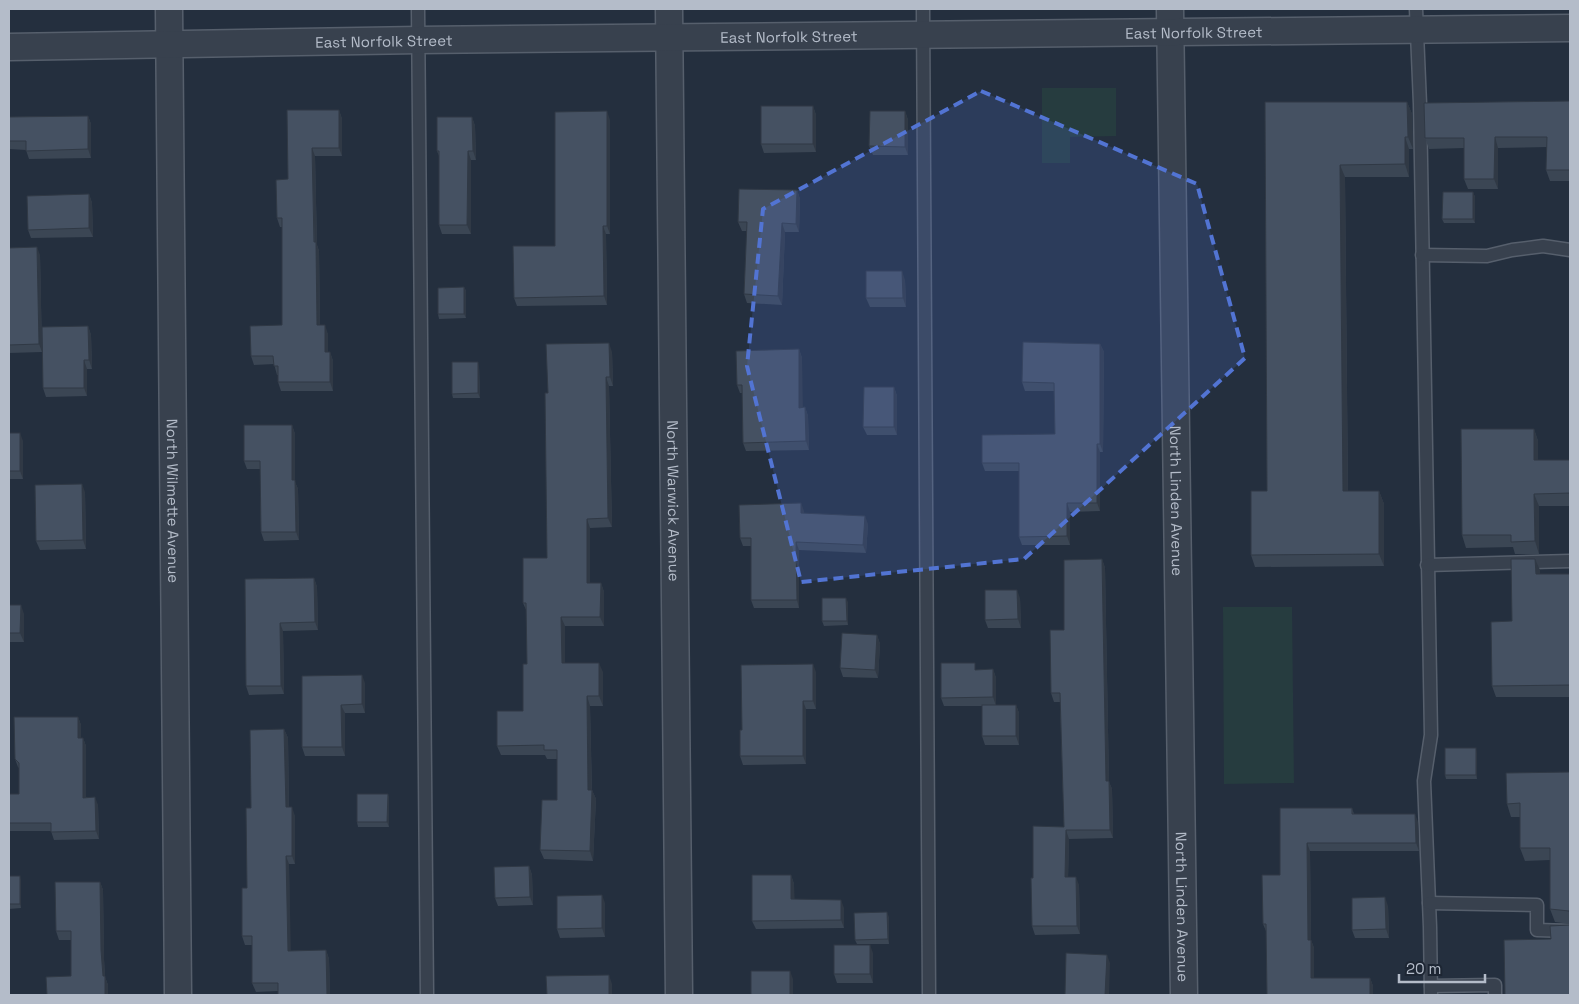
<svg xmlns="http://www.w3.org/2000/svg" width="1579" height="1004" font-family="'Space Grotesk',sans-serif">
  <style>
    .green { fill: #263c3f }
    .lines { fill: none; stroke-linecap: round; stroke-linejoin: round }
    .service-casing { stroke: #565f6c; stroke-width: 15 }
    .minor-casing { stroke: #565f6c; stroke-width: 29 }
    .service { stroke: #38414e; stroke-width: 12 }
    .minor { stroke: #38414e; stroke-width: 26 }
    .wall { fill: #3b4654 }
    .shaded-wall { fill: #303945 }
    .building { fill: #455162; stroke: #303945 }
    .marked { fill: #5274d3; fill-opacity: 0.2; stroke: #5274d3; stroke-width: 4; stroke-dasharray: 10 6; stroke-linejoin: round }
    .labels { text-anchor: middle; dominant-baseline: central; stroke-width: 4; stroke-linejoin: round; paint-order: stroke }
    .street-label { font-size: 15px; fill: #b4bcc9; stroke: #1d2633 }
  </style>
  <rect width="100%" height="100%" fill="#242f3e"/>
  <!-- green -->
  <g class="green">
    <path d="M 1042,88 L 1116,88 L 1116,136 L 1070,137 L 1070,163 L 1042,163 Z"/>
    <path d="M 1223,607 L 1292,607 L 1294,783 L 1224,784 Z"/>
  </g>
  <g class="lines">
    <!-- service casing -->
    <g class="service-casing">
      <g id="service">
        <path d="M 418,9 L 427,995"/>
        <path d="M 923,9 L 929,995"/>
        <path d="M 1416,9 L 1420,104 L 1431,735 L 1424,781 L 1430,927 L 1431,995"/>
        <path d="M 1422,255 L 1487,256 L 1512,250 L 1543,246 L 1570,250"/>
        <path d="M 1427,565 L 1570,561"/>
        <path d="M 1429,903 L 1537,905 L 1537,930 L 1570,931"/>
        <path d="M 1431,986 L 1495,985 L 1495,995"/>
      </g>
    </g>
    <!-- minor casing -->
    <g class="minor-casing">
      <g id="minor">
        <path id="s1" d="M 169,9 L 178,995"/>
        <path id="s2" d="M 669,9 L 679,995"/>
        <path id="s3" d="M 1170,9 L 1184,995"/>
        <path id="s4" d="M 9,47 L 419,40 L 1570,28"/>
      </g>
    </g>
    <!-- service -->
    <use href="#service" class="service"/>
    <!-- minor -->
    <use href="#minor" class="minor"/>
  </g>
  <!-- wall -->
  <g class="wall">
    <path d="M 1570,101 L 1570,181 L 1550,181 L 1546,170 L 1547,147 L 1498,148 L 1498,189 L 1468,189 L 1464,179 L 1464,148 L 1429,149 L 1425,138 Z"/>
    <path d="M 1265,102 L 1407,102 L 1412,114 L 1413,149 L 1409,149 L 1409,177 L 1345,177 L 1348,491 L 1379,491 L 1384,504 L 1384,566 L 1255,567 L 1251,555 L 1267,491 Z"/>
    <path d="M 813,106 L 816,115 L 816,152 L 764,153 L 761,144 Z"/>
    <path d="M 339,110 L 342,119 L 342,156 L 315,156 L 317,245 L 319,251 L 320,325 L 328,334 L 328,352 L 330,352 L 333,361 L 333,391 L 281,391 L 278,382 L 278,375 L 277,375 L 274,364 L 254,365 L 251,356 L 282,325 L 282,227 L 280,227 L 277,218 L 288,179 Z"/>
    <path d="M 905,111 L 908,120 L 908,155 L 873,155 L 869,146 Z"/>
    <path d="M 88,116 L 91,124 L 91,158 L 29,159 L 26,150 L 9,149 L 9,117 Z"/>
    <path d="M 472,117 L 475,126 L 476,160 L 471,160 L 471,234 L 442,234 L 439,225 L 439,156 L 437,151 Z"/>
    <path d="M 610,120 L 610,234 L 606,234 L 607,305 L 517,306 L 514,298 L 555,246 Z"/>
    <path d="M 797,190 L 800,199 L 799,232 L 785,232 L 782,305 L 747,303 L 744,294 L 747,231 L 742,231 L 738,222 Z"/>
    <path d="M 1473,192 L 1475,197 L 1475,223 L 1444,223 L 1442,219 Z"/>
    <path d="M 89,194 L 92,203 L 93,237 L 31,238 L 28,230 Z"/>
    <path d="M 9,248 L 40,255 L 42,352 L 9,353 Z"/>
    <path d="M 905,280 L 906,307 L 870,307 L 866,298 Z"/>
    <path d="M 464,287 L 466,291 L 466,318 L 439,319 L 438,314 Z"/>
    <path d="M 88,326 L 91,335 L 92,369 L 87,369 L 87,396 L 46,397 L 43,388 Z"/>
    <path d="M 1100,344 L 1104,352 L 1103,452 L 1100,452 L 1100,511 L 1070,512 L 1070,545 L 1022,545 L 1019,537 L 1019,471 L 985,471 L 982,463 L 1055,434 L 1054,391 L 1025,391 L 1022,382 Z"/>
    <path d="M 799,349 L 802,358 L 802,407 L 805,407 L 808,416 L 809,450 L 746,451 L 743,443 L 742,393 L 740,393 L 737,385 Z"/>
    <path d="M 612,352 L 613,386 L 609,386 L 612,527 L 590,528 L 590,583 L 601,583 L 604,592 L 604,626 L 565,626 L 565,663 L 603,672 L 603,706 L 590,706 L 592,790 L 596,799 L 593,861 L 544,859 L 540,850 L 557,800 L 557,759 L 547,759 L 545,755 L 501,755 L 497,746 L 523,711 L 527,664 L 527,612 L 523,603 L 547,558 L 548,393 Z"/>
    <path d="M 479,366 L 480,398 L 453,398 L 452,394 Z"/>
    <path d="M 894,387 L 897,396 L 897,435 L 867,435 L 863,427 Z"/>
    <path d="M 292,425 L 295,434 L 295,482 L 298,489 L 299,540 L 264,541 L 261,532 L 260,469 L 247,469 L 244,461 Z"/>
    <path d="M 1534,429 L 1538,441 L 1538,460 L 1570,460 L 1570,506 L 1539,506 L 1539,554 L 1515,554 L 1513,547 L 1466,548 L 1462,535 Z"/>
    <path d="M 9,433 L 23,441 L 23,479 L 9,479 Z"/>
    <path d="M 85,492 L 86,549 L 40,550 L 36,541 Z"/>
    <path d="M 804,511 L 804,513 L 868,524 L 866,553 L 799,550 L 799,608 L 754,608 L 751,600 L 751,546 L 743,546 L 740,538 Z"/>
    <path d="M 1102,559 L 1105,568 L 1109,782 L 1112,789 L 1113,838 L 1069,839 L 1068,877 L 1079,885 L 1080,934 L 1035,935 L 1032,926 L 1033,878 L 1064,827 L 1060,702 L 1054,702 L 1051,693 L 1064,630 Z"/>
    <path d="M 1540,570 L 1540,574 L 1570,574 L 1570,697 L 1496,697 L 1492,686 L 1512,621 Z"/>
    <path d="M 314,578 L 317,587 L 318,630 L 283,631 L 284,694 L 249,695 L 246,686 L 245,579 Z"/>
    <path d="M 1020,598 L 1021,628 L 988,628 L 985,620 Z"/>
    <path d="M 848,602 L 848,625 L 824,626 L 822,621 Z"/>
    <path d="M 9,605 L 24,614 L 24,642 L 9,642 Z"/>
    <path d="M 877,635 L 880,644 L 878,678 L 843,677 L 840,668 Z"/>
    <path d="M 993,669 L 996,678 L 996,705 L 1016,705 L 1019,713 L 1019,745 L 985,745 L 982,736 L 982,706 L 944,706 L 941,698 L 977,670 Z"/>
    <path d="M 816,672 L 816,709 L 806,709 L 806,764 L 743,765 L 740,756 L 742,730 Z"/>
    <path d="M 302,676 L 365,683 L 365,713 L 345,713 L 345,756 L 305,756 L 302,747 Z"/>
    <path d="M 78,717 L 81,725 L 81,738 L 83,738 L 86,746 L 86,797 L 98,805 L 99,839 L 54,840 L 51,831 L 9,831 L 9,794 L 19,794 L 19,768 L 18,767 L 15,759 Z"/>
    <path d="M 284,729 L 288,738 L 289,807 L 295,816 L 295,864 L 289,864 L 290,951 L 326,950 L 329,959 L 330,995 L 278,995 L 278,991 L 256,992 L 252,983 L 252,945 L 245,945 L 242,936 L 247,888 L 251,808 Z"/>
    <path d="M 1477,753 L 1477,779 L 1446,779 L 1445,775 Z"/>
    <path d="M 1570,772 L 1570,924 L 1555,922 L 1550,909 L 1550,860 L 1525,861 L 1520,848 L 1520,817 L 1511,817 L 1507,804 Z"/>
    <path d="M 388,794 L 389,799 L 389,827 L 358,827 L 357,822 Z"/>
    <path d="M 1280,808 L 1352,808 L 1354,814 L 1418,822 L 1419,851 L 1310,851 L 1311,940 L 1314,948 L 1314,978 L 1370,978 L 1373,986 L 1373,995 L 1267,995 L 1266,931 L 1263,924 L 1280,875 Z"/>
    <path d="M 529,866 L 532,875 L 533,905 L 498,906 L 495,898 Z"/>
    <path d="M 791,875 L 794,884 L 794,899 L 844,908 L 844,928 L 756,929 L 752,921 Z"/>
    <path d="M 9,876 L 21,880 L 21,908 L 9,909 Z"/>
    <path d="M 100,882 L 103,890 L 104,959 L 105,977 L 108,985 L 108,995 L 47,995 L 71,976 L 71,940 L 59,940 L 56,931 Z"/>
    <path d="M 605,903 L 605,937 L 560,938 L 557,929 Z"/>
    <path d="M 1388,906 L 1389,938 L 1355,938 L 1352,930 Z"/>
    <path d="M 889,917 L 889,944 L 857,944 L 855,940 Z"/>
    <path d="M 873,953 L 873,983 L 837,983 L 834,974 Z"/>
  </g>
  <!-- shaded-wall -->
  <g class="shaded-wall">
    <path d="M 1407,102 L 1412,114 L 1413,149 L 1408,137 Z"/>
    <path d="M 813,106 L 816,115 L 816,152 L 813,144 Z"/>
    <path d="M 339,110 L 342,119 L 342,156 L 339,148 Z"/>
    <path d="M 607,111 L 610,120 L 610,234 L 607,226 Z"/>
    <path d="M 905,111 L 908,120 L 908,155 L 905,147 Z"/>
    <path d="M 88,116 L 91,124 L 91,158 L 88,149 Z"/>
    <path d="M 472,117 L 475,126 L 476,160 L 473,151 Z"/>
    <path d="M 1405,137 L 1409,149 L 1409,177 L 1405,164 Z"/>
    <path d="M 1495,137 L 1498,148 L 1498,189 L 1494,179 Z"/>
    <path d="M 312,148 L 315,156 L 317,245 L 319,251 L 320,334 L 317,325 Z"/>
    <path d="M 468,151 L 471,160 L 471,234 L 467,225 Z"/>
    <path d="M 1340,165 L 1345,177 L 1348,504 L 1343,491 Z"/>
    <path d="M 797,190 L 800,199 L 799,232 L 796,224 Z"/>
    <path d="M 1473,192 L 1475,197 L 1475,223 L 1473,219 Z"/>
    <path d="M 89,194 L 92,203 L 93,237 L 89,228 Z"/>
    <path d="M 782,223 L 785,232 L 782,305 L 778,296 Z"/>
    <path d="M 603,226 L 606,234 L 607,305 L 604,296 Z"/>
    <path d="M 37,247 L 40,255 L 42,352 L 39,344 Z"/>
    <path d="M 902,271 L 905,280 L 906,307 L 903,298 Z"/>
    <path d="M 464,287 L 466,291 L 466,318 L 464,314 Z"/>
    <path d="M 325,325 L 328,334 L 328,361 L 325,352 Z"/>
    <path d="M 88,326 L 91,335 L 92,369 L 89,360 Z"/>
    <path d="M 609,343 L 612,352 L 613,386 L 610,377 Z"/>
    <path d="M 1100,344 L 1104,352 L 1103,452 L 1100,444 Z"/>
    <path d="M 799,349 L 802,358 L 803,416 L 799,408 Z"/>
    <path d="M 330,352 L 333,361 L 333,391 L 330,382 Z"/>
    <path d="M 84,360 L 87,369 L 87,396 L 84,388 Z"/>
    <path d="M 478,362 L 479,366 L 480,398 L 478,393 Z"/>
    <path d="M 606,377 L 609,386 L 612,527 L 608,518 Z"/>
    <path d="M 894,387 L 897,396 L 897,435 L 894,427 Z"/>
    <path d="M 805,407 L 808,416 L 809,450 L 806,441 Z"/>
    <path d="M 292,425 L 295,434 L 295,482 L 298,489 L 299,540 L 296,532 L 292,480 Z"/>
    <path d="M 1534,429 L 1538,441 L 1538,473 L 1534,460 Z"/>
    <path d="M 20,433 L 23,441 L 23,479 L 20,471 Z"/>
    <path d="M 1097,444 L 1100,452 L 1100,511 L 1097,503 Z"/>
    <path d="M 82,484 L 85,492 L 86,549 L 83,540 Z"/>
    <path d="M 1379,491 L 1384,504 L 1384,566 L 1379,554 Z"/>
    <path d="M 1534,494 L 1539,506 L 1539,554 L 1535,541 Z"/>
    <path d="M 801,503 L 804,511 L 804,521 L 801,513 Z"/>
    <path d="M 1067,503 L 1070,512 L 1070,545 L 1067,536 Z"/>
    <path d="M 865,516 L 868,524 L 866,553 L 863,545 Z"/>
    <path d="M 587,519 L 590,528 L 590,593 L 587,583 Z"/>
    <path d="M 796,542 L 799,550 L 799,608 L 797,600 Z"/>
    <path d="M 1102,559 L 1105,568 L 1109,782 L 1112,789 L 1113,838 L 1110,830 L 1106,781 Z"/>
    <path d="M 1535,559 L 1540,570 L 1540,586 L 1536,574 Z"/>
    <path d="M 314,578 L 317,587 L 318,630 L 315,622 Z"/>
    <path d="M 601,583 L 604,592 L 604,626 L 600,617 Z"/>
    <path d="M 1017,590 L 1020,598 L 1021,628 L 1018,619 Z"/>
    <path d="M 846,598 L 848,602 L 848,625 L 847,621 Z"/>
    <path d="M 21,605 L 24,614 L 24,642 L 20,633 Z"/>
    <path d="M 561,617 L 565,626 L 565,673 L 562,663 Z"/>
    <path d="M 280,623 L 283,631 L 284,694 L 281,686 Z"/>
    <path d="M 877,635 L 880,644 L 878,678 L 875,670 Z"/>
    <path d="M 599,663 L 603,672 L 603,706 L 599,696 Z"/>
    <path d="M 813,664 L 816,672 L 816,709 L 813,701 Z"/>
    <path d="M 993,669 L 996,678 L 996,706 L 993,697 Z"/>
    <path d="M 362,675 L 365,683 L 365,713 L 362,704 Z"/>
    <path d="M 587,696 L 590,706 L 592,799 L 588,790 Z"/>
    <path d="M 803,701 L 806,709 L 806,764 L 803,756 Z"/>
    <path d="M 341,705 L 345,713 L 345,756 L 342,747 Z"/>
    <path d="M 1016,705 L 1019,713 L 1019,745 L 1016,736 Z"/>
    <path d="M 78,717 L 81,725 L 81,746 L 78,738 Z"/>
    <path d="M 284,729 L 288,738 L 289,816 L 286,807 Z"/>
    <path d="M 83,738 L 86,746 L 86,806 L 83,798 Z"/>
    <path d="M 1476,748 L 1477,753 L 1477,779 L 1476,775 Z"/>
    <path d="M 592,790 L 596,799 L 593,861 L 590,851 Z"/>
    <path d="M 388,794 L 389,799 L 389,827 L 387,822 Z"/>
    <path d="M 95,797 L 98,805 L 99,839 L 96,831 Z"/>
    <path d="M 292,807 L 295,816 L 295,864 L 292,856 Z"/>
    <path d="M 1415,814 L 1418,822 L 1419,851 L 1416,843 Z"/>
    <path d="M 1066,830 L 1069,839 L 1068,885 L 1065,877 Z"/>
    <path d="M 1307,843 L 1310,851 L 1311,940 L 1314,948 L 1314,986 L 1311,978 L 1308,940 Z"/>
    <path d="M 286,856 L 289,864 L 291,959 L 288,951 Z"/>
    <path d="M 529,866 L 532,875 L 533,905 L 530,897 Z"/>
    <path d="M 791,875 L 794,884 L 795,908 L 791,899 Z"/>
    <path d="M 20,876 L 21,880 L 21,908 L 20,904 Z"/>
    <path d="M 1076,877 L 1079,885 L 1080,934 L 1077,926 Z"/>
    <path d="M 100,882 L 103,890 L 104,959 L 105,977 L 108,985 L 108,995 L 105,995 L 103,976 L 101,950 Z"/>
    <path d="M 602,895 L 605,903 L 605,937 L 602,928 Z"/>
    <path d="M 1385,897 L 1388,906 L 1389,938 L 1386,929 Z"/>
    <path d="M 841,900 L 844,908 L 844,928 L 841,920 Z"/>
    <path d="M 887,912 L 889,917 L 889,944 L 888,939 Z"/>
    <path d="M 870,945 L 873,953 L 873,983 L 870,974 Z"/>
    <path d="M 326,950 L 329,959 L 330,995 L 327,995 Z"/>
    <path d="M 1107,955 L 1110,963 L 1109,995 L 1105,995 Z"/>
    <path d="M 790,971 L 793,979 L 793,995 L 790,995 Z"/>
    <path d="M 609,975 L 612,984 L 612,995 L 609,995 Z"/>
    <path d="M 1370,978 L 1373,986 L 1373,995 L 1370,995 Z"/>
  </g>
  <!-- building -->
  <g class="building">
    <path d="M 1570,101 L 1570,170 L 1546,170 L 1547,137 L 1495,137 L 1494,179 L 1464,179 L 1464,138 L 1425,138 L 1424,103 Z"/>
    <path d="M 1265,102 L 1407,102 L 1408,137 L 1405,137 L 1405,164 L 1340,165 L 1343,491 L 1379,491 L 1379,554 L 1251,555 L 1251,491 L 1267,491 Z"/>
    <rect x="761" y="106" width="52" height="38"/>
    <path d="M 287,110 L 339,110 L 339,148 L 312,148 L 314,242 L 316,242 L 317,325 L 325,325 L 325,352 L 330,352 L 330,382 L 278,382 L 278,366 L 274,366 L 273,356 L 251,356 L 250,326 L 282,325 L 282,218 L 277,218 L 276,180 L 288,179 Z"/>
    <path d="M 607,111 L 607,226 L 603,226 L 604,296 L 514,298 L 513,246 L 555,246 L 555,112 Z"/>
    <path d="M 870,111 L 905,111 L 905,147 L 869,146 Z"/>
    <path d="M 88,116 L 88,149 L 26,151 L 26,141 L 9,141 L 9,117 Z"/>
    <path d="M 437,117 L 472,117 L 473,151 L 468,151 L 467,225 L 439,225 L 439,151 L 437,151 Z"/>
    <path d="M 739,189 L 797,190 L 796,224 L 782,223 L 778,296 L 744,294 L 747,222 L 738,222 Z"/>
    <path d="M 1443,192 L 1473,192 L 1473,219 L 1442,219 Z"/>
    <path d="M 89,194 L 89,228 L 28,230 L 27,196 Z"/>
    <path d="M 37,247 L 39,344 L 9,345 L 9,248 Z"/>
    <path d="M 866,271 L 902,271 L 903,298 L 866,298 Z"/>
    <path d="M 464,287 L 464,314 L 438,314 L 438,288 Z"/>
    <path d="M 88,326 L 89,360 L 84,360 L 84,388 L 43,388 L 42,327 Z"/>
    <path d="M 1023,342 L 1100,344 L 1100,444 L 1097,444 L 1097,503 L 1067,503 L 1067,536 L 1019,537 L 1019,463 L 982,463 L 982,435 L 1055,434 L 1054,383 L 1022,382 Z"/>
    <path d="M 609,343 L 610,377 L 606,377 L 608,518 L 587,519 L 587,583 L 601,583 L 600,617 L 561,617 L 562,663 L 599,663 L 599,696 L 587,696 L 588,790 L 592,790 L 590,851 L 540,850 L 542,800 L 557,800 L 557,750 L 544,750 L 544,745 L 497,746 L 497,711 L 523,711 L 523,664 L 527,664 L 526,603 L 523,603 L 523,558 L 547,558 L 545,393 L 548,393 L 546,344 Z"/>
    <path d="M 799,349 L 799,408 L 805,407 L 806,441 L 743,443 L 742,385 L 737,385 L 736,351 Z"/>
    <path d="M 452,362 L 478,362 L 478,393 L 452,394 Z"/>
    <path d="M 864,387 L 894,387 L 894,427 L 863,427 Z"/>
    <path d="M 244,425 L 292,425 L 292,480 L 295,480 L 296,532 L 261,532 L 260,461 L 244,461 Z"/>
    <path d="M 1461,429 L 1534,429 L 1534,460 L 1570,460 L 1570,493 L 1534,494 L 1535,541 L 1511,542 L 1511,535 L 1462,535 Z"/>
    <rect x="9" y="433" width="11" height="38"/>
    <path d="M 82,484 L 83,540 L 36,541 L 35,485 Z"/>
    <path d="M 801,503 L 801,513 L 865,516 L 863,545 L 796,542 L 797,600 L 751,600 L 751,538 L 740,538 L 739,505 Z"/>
    <path d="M 1102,559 L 1106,781 L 1109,781 L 1110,830 L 1066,830 L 1065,877 L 1076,877 L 1077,926 L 1032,926 L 1031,878 L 1033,878 L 1033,826 L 1064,827 L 1060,693 L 1051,693 L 1050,630 L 1064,630 L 1064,560 Z"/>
    <path d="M 1511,559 L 1535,559 L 1536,574 L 1570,574 L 1570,685 L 1492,686 L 1491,622 L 1512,621 Z"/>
    <path d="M 314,578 L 315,622 L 280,623 L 281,686 L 246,686 L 245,579 Z"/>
    <path d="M 985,590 L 1017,590 L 1018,619 L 985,620 Z"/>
    <path d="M 822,598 L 846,598 L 847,621 L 822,621 Z"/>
    <path d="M 9,605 L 21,605 L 20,633 L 9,633 Z"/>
    <path d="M 842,633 L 877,635 L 875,670 L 840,668 Z"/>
    <path d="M 941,663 L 975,663 L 975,670 L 993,669 L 993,697 L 941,698 Z"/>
    <path d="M 813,664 L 813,701 L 803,701 L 803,756 L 740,756 L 740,730 L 742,730 L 741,665 Z"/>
    <path d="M 362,675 L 362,704 L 341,705 L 342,747 L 302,747 L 302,676 Z"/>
    <rect x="982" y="705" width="34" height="31"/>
    <path d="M 14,717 L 78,717 L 78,738 L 83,738 L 83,798 L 95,797 L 96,831 L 51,832 L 51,823 L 9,823 L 9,794 L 19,794 L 19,763 L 15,759 Z"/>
    <path d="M 284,729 L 286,807 L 292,807 L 292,856 L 286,856 L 288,951 L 326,950 L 327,995 L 278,995 L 278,983 L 252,983 L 252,936 L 242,936 L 242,888 L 247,888 L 246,808 L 251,808 L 250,730 Z"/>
    <rect x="1445" y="748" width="31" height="27"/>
    <path d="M 1570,772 L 1570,913 L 1569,911 L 1550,909 L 1550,848 L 1520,848 L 1520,803 L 1507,804 L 1506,773 Z"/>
    <path d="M 357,794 L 388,794 L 387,822 L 357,822 Z"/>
    <path d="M 1280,808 L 1352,808 L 1352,814 L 1415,814 L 1416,843 L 1307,843 L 1308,940 L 1311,940 L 1311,978 L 1370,978 L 1370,995 L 1267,995 L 1266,924 L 1263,924 L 1262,875 L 1280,875 Z"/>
    <path d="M 529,866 L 530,897 L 495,898 L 494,867 Z"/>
    <path d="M 752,875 L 791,875 L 791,899 L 841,900 L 841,920 L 752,921 Z"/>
    <rect x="9" y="876" width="11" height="28"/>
    <path d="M 55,882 L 100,882 L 101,950 L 103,976 L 105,976 L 105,995 L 47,995 L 46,977 L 71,976 L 71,931 L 56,931 Z"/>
    <path d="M 602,895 L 602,928 L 557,929 L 557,896 Z"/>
    <path d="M 1385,897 L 1386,929 L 1352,930 L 1352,898 Z"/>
    <path d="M 887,912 L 888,939 L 855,940 L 854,913 Z"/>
    <path d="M 1570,924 L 1570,995 L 1505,995 L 1504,940 L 1551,939 L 1550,926 L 1569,925 Z"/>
    <rect x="834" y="945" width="36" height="29"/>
    <path d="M 1066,953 L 1107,955 L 1105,995 L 1065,995 Z"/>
    <path d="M 751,971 L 790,971 L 790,995 L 803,995 L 751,995 Z"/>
    <path d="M 609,975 L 609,995 L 547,995 L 546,976 Z"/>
  </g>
  <!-- marked area -->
  <path class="marked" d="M 981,91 L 1197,184 L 1245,358 L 1024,559 L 801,582 L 747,366 L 763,209 Z"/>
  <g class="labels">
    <!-- street labels -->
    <g class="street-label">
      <text stroke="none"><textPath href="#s4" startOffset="1185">East Norfolk Street</textPath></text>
      <text stroke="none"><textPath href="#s4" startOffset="780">East Norfolk Street</textPath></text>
      <text stroke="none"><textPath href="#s4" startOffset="375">East Norfolk Street</textPath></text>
      <text stroke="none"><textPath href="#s1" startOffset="492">North Wilmette Avenue</textPath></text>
      <text stroke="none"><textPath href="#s2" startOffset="492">North Warwick Avenue</textPath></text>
      <text stroke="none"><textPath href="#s3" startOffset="492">North Linden Avenue</textPath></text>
      <text stroke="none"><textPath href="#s3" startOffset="898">North Linden Avenue</textPath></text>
    </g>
  </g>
  <!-- border -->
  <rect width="1579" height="1004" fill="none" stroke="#b4bcc9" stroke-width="20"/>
  <!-- scale -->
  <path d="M1399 974v8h86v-8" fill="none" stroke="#b4bcc9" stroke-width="2.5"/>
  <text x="1406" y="974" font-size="15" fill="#b4bcc9" stroke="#1d2633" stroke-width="4" paint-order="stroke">20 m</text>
</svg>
